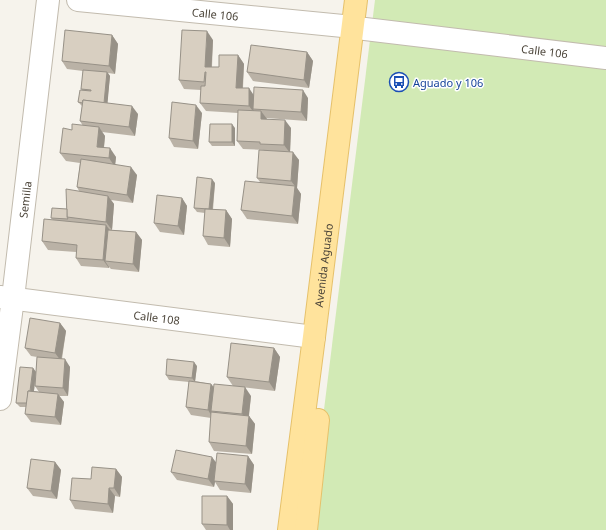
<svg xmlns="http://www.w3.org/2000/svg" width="606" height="530" font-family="'Noto Sans',sans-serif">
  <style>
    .green { fill: #d2eab5 }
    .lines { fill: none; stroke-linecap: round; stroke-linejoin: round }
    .minor-casing { stroke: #c2bbae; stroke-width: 24 }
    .major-casing { stroke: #e6c16a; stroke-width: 24 }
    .minor { stroke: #fff; stroke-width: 22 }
    .major { stroke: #ffe39c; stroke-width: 22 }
    .wall { fill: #bab2a6 }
    .shaded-wall { fill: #979187 }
    .building { fill: #d8cfc1; stroke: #979187 }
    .labels { text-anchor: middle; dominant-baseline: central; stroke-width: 3; stroke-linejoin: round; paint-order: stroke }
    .street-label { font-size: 11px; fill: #4b4439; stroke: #fff }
    .transit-label { font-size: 11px; fill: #164399; stroke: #fff; text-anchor: start }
  </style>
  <rect width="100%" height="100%" fill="#f6f3ec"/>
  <!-- green -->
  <path class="green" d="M 375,0 L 606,0 L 606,530 L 309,530 Z"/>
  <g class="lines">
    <!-- minor casing -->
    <g class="minor-casing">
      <g id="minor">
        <path id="s1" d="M 78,0 L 353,27"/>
        <path id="s2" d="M 365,29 L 606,58"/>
        <path id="s3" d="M 0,297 L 314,337"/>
        <path id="s4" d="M 0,399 L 13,298 L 48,0"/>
      </g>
    </g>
    <!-- major casing -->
    <g class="major-casing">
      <g id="major">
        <path id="s5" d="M 289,530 L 314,337 L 356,0"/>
        <path d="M 306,530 L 318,420"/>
      </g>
    </g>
    <!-- minor -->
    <use href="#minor" class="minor"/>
    <!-- major -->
    <use href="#major" class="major"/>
  </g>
  <!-- wall -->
  <g class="wall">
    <path d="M 112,35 L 118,44 L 115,74 L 108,73 L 110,76 L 107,103 L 138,114 L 135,136 L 102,132 L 105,136 L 104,148 L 116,157 L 115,164 L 137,175 L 133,203 L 111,200 L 114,204 L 112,230 L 136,232 L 142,240 L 139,272 L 111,269 L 109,267 L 109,268 L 81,266 L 76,258 L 76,252 L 48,250 L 42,241 L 53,220 L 51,218 L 67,209 L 79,191 L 77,187 L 80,163 L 66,161 L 60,153 L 72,130 L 83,126 L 80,121 L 82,106 L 78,102 L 82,90 L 81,89 L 83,71 L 67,69 L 62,61 Z"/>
    <path d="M 213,40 L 212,67 L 219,67 L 238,55 L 244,64 L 243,88 L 254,95 L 308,98 L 307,121 L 266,118 L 267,119 L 291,128 L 290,152 L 299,160 L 297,188 L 301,194 L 298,224 L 247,219 L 241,210 L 260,182 L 257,178 L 264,150 L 243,149 L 237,141 L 238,113 L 206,111 L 200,103 L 201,90 L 184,89 L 179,80 Z"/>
    <path d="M 307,52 L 313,61 L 309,88 L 253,81 L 247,72 Z"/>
    <path d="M 202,113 L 198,149 L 174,147 L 169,138 Z"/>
    <path d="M 235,128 L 235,146 L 212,146 L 209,142 Z"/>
    <path d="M 215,183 L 213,210 L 226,210 L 232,219 L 230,247 L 208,245 L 203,236 L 205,213 L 197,212 L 194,208 Z"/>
    <path d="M 182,198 L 187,206 L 184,235 L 160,232 L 154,223 Z"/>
    <path d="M 60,323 L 66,331 L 62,359 L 70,367 L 68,396 L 59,396 L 64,402 L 61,425 L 31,422 L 25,414 L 26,407 L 20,407 L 16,403 L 33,368 L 36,372 L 34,391 L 39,392 L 35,386 L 37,357 L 31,356 L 25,348 Z"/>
    <path d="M 274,348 L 280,357 L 275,391 L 233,386 L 227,377 Z"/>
    <path d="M 197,366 L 195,381 L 211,384 L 213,386 L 251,396 L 249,416 L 255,424 L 252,454 L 214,451 L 209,442 L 211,418 L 191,415 L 186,407 L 189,382 L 169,380 L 166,375 Z"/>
    <path d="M 248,456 L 254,465 L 251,493 L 220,490 L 215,482 L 214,487 L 177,480 L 171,472 Z"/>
    <path d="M 55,462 L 61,470 L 57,499 L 33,496 L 27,488 Z"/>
    <path d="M 116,469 L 122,477 L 120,497 L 115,496 L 113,513 L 75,509 L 70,500 L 91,479 Z"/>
    <path d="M 227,496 L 233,504 L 233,530 L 206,530 L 202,524 Z"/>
  </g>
  <!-- shaded-wall -->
  <g class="shaded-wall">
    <path d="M 207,31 L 213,40 L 211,75 L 205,67 Z"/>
    <path d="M 112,35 L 118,44 L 115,74 L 109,66 Z"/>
    <path d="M 307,52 L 313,61 L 309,88 L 304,80 Z"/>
    <path d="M 238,55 L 244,64 L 242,96 L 236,88 Z"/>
    <path d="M 107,72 L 110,76 L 107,109 L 104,105 Z"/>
    <path d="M 249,88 L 255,97 L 253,109 L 255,112 L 255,114 L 249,106 Z"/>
    <path d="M 303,90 L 308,98 L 307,121 L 301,112 Z"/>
    <path d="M 196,105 L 202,113 L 198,149 L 193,141 Z"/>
    <path d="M 132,106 L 138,114 L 135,136 L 129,127 Z"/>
    <path d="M 261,111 L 267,119 L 261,119 Z"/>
    <path d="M 285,120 L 291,128 L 290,153 L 284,145 Z"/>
    <path d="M 232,124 L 235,128 L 235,146 L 232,142 Z"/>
    <path d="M 99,127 L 105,136 L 103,155 L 97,147 Z"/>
    <path d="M 110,148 L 116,157 L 115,167 L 109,158 Z"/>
    <path d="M 293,152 L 299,160 L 297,188 L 301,194 L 298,224 L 292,216 L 295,186 L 291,181 Z"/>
    <path d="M 131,167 L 137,175 L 133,203 L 127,195 Z"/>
    <path d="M 212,179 L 215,183 L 212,214 L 209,209 Z"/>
    <path d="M 108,196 L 114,204 L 112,230 L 106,222 Z"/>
    <path d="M 182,198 L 187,206 L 184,235 L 178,226 Z"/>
    <path d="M 226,210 L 232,219 L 230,247 L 224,238 Z"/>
    <path d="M 106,225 L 112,233 L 105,261 L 109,267 L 109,268 L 103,260 Z"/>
    <path d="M 136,232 L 142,240 L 139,272 L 133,264 Z"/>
    <path d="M 60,323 L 66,331 L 61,361 L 55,353 Z"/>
    <path d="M 274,348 L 280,357 L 275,391 L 269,382 Z"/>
    <path d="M 65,359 L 70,367 L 68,396 L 63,388 Z"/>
    <path d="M 194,362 L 197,366 L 195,382 L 192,378 Z"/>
    <path d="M 33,368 L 36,372 L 32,408 L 29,404 Z"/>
    <path d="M 211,384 L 217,392 L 211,411 L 214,415 L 213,418 L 208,410 Z"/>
    <path d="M 245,387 L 251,396 L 248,422 L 242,414 Z"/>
    <path d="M 58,394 L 64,402 L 61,425 L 55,417 Z"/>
    <path d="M 249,416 L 255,424 L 252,454 L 246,446 Z"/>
    <path d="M 248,456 L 254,465 L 251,493 L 245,484 Z"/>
    <path d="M 212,457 L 218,465 L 214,487 L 208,479 Z"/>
    <path d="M 55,462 L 61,470 L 57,499 L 51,491 Z"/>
    <path d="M 116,469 L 122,477 L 120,497 L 114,488 Z"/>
    <path d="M 109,488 L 115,496 L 113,513 L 108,504 Z"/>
    <path d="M 227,496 L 233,504 L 233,530 L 230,530 L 227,525 Z"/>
  </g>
  <!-- building -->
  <g class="building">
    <path d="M 65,30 L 112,35 L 109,66 L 62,61 Z"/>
    <path d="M 182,30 L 207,31 L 205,67 L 219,67 L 219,55 L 238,55 L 236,88 L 249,88 L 249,106 L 200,103 L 201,86 L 205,86 L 206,72 L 205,72 L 204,82 L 179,80 Z"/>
    <path d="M 251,45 L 307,52 L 304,80 L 247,72 Z"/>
    <path d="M 83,70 L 107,72 L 104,103 L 83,100 L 82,103 L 78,102 L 80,90 L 91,91 L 91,90 L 81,89 Z"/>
    <path d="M 254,87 L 303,90 L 301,112 L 253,109 Z"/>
    <path d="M 83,100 L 132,106 L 129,127 L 80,121 Z"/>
    <path d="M 172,102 L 196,105 L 193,141 L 169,138 Z"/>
    <path d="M 238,110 L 261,111 L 261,119 L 285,120 L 284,145 L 260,144 L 260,142 L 237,141 Z"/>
    <path d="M 72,124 L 99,127 L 97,147 L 110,148 L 109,158 L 60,153 L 63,128 L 72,130 Z"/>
    <path d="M 210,124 L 232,124 L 232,142 L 209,142 Z"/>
    <path d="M 259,150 L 293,152 L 291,181 L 257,178 Z"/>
    <path d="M 81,159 L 131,167 L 127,195 L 77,187 Z"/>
    <path d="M 197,177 L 212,179 L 209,209 L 194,208 Z"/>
    <path d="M 245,181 L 295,186 L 292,216 L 241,210 Z"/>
    <path d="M 66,189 L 108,196 L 106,222 L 67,217 Z"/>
    <path d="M 157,195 L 182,198 L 178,226 L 154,223 Z"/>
    <path d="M 52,208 L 67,209 L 67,217 L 68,219 L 51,218 Z"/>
    <path d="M 205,209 L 226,210 L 224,238 L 203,236 Z"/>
    <path d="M 44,219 L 106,225 L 103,260 L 76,258 L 77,245 L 42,241 Z"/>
    <path d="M 108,230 L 136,232 L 133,264 L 105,261 Z"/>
    <path d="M 30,318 L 60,323 L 55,353 L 25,348 Z"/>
    <path d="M 231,343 L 274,348 L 269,382 L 227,377 Z"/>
    <path d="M 37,357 L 65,359 L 63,388 L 35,386 Z"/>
    <path d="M 167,359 L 194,362 L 192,378 L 166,375 Z"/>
    <path d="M 20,367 L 33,368 L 30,391 L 28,391 L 27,403 L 16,403 Z"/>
    <path d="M 189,381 L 211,384 L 208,410 L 186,407 Z"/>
    <path d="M 214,384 L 245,387 L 242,414 L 211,411 Z"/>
    <path d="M 28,391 L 58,394 L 55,417 L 25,414 Z"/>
    <path d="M 211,412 L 249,416 L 246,446 L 209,442 Z"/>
    <path d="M 176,450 L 212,457 L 208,479 L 171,472 Z"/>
    <path d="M 217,453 L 248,456 L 245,484 L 214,481 Z"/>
    <path d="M 31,459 L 55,462 L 51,491 L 27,488 Z"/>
    <path d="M 92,467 L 116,469 L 114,488 L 109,488 L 108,504 L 70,500 L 72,478 L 91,479 Z"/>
    <path d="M 202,496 L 227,496 L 227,525 L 202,524 Z"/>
  </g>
  <!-- icons -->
  <defs>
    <g id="bus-ring" transform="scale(1)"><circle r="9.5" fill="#fff" stroke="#1a4fb4" stroke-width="1.5"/><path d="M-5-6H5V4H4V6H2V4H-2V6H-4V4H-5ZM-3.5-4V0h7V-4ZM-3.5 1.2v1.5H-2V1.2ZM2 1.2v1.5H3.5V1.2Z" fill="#1a4fb4"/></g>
  </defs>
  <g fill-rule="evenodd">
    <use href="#bus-ring" x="399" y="82"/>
  </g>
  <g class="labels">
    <!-- street labels -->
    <g class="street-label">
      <text stroke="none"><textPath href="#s1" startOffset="138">Calle 106</textPath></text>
      <text stroke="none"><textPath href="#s2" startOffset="181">Calle 106</textPath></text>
      <text stroke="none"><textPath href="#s4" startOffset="201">Semilla</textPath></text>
      <text stroke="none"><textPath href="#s5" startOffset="267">Avenida Aguado</textPath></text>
      <text stroke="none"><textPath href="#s3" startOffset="158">Calle 108</textPath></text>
    </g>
    <!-- transit labels -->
    <g class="transit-label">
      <text x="413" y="82">Aguado y 106</text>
    </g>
  </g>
</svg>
